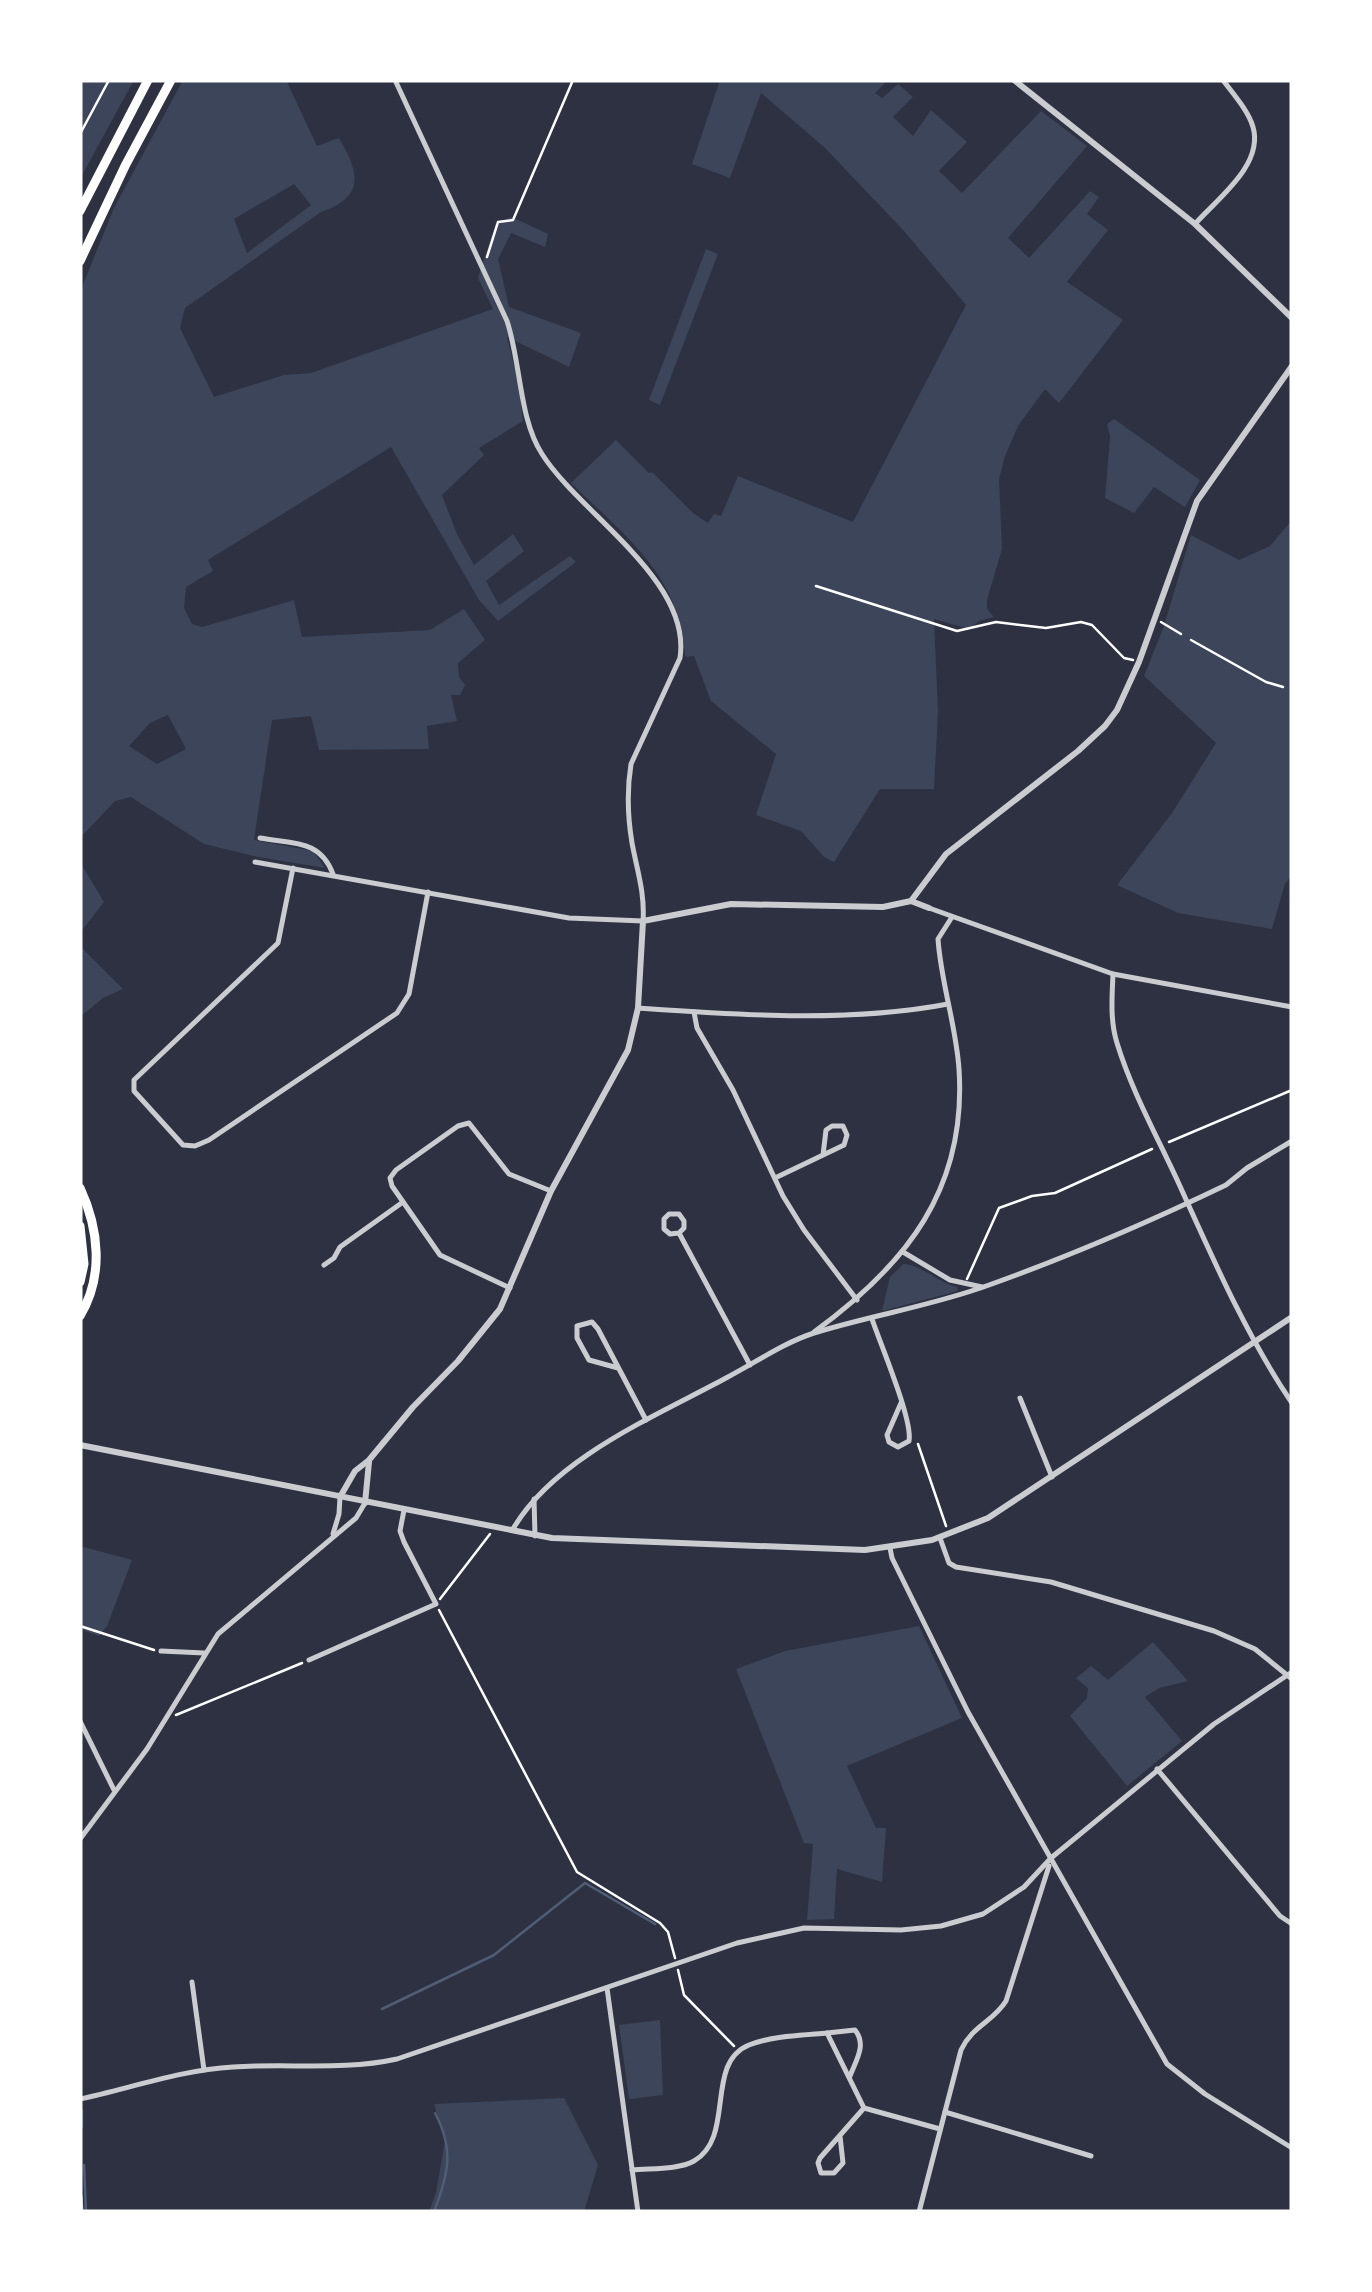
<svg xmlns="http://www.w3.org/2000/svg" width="1372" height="2292" font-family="'Fira Sans Condensed',sans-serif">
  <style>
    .green { fill: #3c4559; fill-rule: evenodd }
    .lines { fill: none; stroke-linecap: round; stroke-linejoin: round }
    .stream { stroke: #4f5d75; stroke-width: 2.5 }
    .path { stroke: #fff; stroke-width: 2.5 }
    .minor { stroke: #caccd0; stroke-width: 5 }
    .tertiary { stroke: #caccd0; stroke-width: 6 }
    .motorway { stroke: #fff; stroke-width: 9 }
  </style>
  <rect width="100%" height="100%" fill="#2d3142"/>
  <!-- green -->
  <g class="green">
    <path d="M 80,80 L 134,80 L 80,179 Z"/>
    <path d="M 183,80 L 287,82 L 317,146 L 339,138 C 359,172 366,197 321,212 L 185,308 L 180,328 L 214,397 L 284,375 L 311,373 L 493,309 L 478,278 L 496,222 L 512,217 L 548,234 L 545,247 L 511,233 L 498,259 L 509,307 L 581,333 L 569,367 L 507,337 L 519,385 L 523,421 L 479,448 L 484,455 L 442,495 L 457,534 L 474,565 L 513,534 L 524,551 L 486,581 L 499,605 L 570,556 L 576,562 L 498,621 L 479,600 L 391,447 L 208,560 L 213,571 L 186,587 L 184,608 L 192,624 L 202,627 L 294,600 L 302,637 L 430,630 L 464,609 L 485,640 L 458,663 L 459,677 L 465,685 L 460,695 L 451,695 L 457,721 L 427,726 L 429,749 L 319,750 L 311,716 L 272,720 L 254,840 L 313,851 L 325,868 L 258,857 L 204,844 L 131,797 L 115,801 L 82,836 L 80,862 L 104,902 L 80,933 L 80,292 L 114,208 ZM 294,184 L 311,205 L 247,253 L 234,219 ZM 168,715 L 186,749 L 157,764 L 129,746 L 150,723 Z"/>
    <path d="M 720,80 L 888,80 L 875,93 L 882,98 L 898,84 L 913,97 L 893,117 L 913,136 L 931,110 L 967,142 L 939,171 L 962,193 L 1041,111 L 1087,146 L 1008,238 L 1029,258 L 1090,191 L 1099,197 L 1087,214 L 1108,230 L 1067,282 L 1123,320 L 1059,403 L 1045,389 L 1018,426 L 1005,456 L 999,479 L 1002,549 L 987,600 L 987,609 L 994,617 L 979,621 L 969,629 L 934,619 L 938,712 L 934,789 L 880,789 L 834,862 L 824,857 L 801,831 L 756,815 L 776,754 L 711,701 L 694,656 L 685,657 C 682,577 624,535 571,483 L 616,440 L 649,473 L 652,472 L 693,513 L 708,523 L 714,514 L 721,516 L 738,476 L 853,522 L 966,305 L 904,231 L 825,148 L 761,93 L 730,178 L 692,164 Z"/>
    <path d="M 706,249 L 718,254 L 660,405 L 649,400 Z"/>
    <path d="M 1114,419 L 1200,480 L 1185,507 L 1154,487 L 1134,513 L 1105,498 L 1110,436 L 1107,424 Z"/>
    <path d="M 1292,520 L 1292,875 L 1285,884 L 1272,929 L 1178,913 L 1117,885 L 1172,813 L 1216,743 L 1144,676 L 1164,626 L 1191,535 L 1239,560 L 1270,546 Z"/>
    <path d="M 80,946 L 123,989 L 103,998 L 80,1017 Z"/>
    <path d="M 903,1264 C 921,1264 938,1283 957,1287 L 958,1291 L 882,1311 L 890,1277 Z"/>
    <path d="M 80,1546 L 132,1560 L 107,1626 L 99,1636 L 80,1629 Z"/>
    <path d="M 919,1626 L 962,1718 L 847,1766 L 876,1828 L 886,1828 L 882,1882 L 837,1869 L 834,1919 L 807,1920 L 813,1844 L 804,1843 L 736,1669 L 785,1651 Z"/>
    <path d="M 1153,1642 L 1188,1681 L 1159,1688 L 1145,1697 L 1182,1741 L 1127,1786 L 1070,1716 L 1087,1698 L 1088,1688 L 1076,1678 L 1091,1666 L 1108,1680 Z"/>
    <path d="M 660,2020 L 663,2095 L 629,2099 L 619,2025 Z"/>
    <path d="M 564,2098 L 598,2165 L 584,2212 L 429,2212 L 436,2192 L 445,2141 L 434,2104 Z"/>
  </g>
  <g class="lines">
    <!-- stream -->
    <g class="stream">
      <path d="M 382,2009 L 494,1955 L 585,1883 L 655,1924"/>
      <path d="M 82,2110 L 82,2127"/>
      <path d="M 84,2165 L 86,2212"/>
      <path d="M 434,2212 C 448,2173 455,2151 435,2113"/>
    </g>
    <!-- path -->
    <g class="path">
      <path d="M 80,134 L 109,80"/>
      <path d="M 487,257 L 498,222 L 513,220 L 573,80"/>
      <path d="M 816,586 L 957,631 L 996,622 L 1046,628 L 1081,622 L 1092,625 L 1124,658 L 1133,660"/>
      <path d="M 1161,622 L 1181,634"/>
      <path d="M 1191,640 L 1266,682 L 1283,687"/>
      <path d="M 1169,1142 L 1292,1090"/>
      <path d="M 967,1279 L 999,1208 L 1032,1196 L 1055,1193 L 1152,1149"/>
      <path d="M 918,1444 L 946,1526"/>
      <path d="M 440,1599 L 490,1534"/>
      <path d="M 439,1610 L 577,1872 L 660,1923 L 668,1932 L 675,1958"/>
      <path d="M 80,1626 L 154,1650"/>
      <path d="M 176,1715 L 302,1663"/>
      <path d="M 678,1970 L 684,1995 L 734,2046"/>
    </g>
    <!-- minor -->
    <g class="minor">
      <path d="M 1195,224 C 1217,199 1264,165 1253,127 C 1248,110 1233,94 1223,80"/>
      <path d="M 260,838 C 293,844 320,839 333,874"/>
      <path d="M 255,862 L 569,918 L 643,921 C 645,893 637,870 632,843 C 628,819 627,789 631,764 L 680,658 C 692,580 580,514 542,454 C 519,419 521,363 507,321 L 395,80"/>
      <path d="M 293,868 L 278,943 L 134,1080 L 134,1091 L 183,1145 L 195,1146 L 209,1140 L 397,1013 L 409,994 L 428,892"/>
      <path d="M 929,908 L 1113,974 L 1292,1007"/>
      <path d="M 1113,974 C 1112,997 1110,1021 1117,1043 C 1132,1092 1158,1138 1179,1184 C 1213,1259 1246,1335 1292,1403"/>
      <path d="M 638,1008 C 740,1015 848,1023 948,1004"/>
      <path d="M 694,1012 L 697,1028 L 733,1090 L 783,1196 L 804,1230 L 857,1300"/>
      <path d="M 775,1178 L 844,1145 L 847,1135 L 843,1126 L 832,1126 L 826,1130 L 823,1155"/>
      <path d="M 679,1233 L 684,1228 L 684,1221 L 679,1214 L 669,1214 L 664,1219 L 664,1229 L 670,1234 L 679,1233 L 750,1365"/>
      <path d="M 903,1252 L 950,1280 L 982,1287"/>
      <path d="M 324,1265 L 334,1258 L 340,1247 L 403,1202"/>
      <path d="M 510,1288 L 440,1255 L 392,1186 L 390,1178 L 396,1170 L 458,1126 L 469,1123 L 509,1174 L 551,1191"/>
      <path d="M 872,1319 C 880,1343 913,1420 909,1441 L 898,1447 L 889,1442 L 887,1435 L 901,1403"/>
      <path d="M 814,1332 C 906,1265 967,1189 959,1069 C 956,1025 941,983 938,939 L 952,917"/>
      <path d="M 618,1368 L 589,1360 L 577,1338 L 577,1326 L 592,1322 L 598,1329 L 646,1420"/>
      <path d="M 1020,1398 L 1052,1477"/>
      <path d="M 534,1499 L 535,1536"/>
      <path d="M 513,1529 C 554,1458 656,1416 726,1378 C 755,1363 783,1343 814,1333 C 872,1315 932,1306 989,1285 C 1070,1256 1149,1222 1226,1185 L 1247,1168 L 1292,1141"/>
      <path d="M 333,1534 L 339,1514 L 340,1497"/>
      <path d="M 940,1538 L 949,1563 L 956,1567 L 1051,1582 L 1214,1631 L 1255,1649 L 1292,1679"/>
      <path d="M 890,1548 L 892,1558 L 968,1712 L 1167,2064 L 1205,2094 L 1292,2148"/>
      <path d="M 161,1651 L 204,1653"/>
      <path d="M 309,1660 L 436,1604 L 404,1542 L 400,1531 L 404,1510"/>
      <path d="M 80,1721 L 114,1790"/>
      <path d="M 1157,1769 L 1280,1916 L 1292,1924"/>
      <path d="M 80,1839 L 147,1749 L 218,1634 L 356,1518 L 365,1503"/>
      <path d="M 192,1982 L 204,2070"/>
      <path d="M 607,1988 L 638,2212"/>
      <path d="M 827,2033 L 855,2030 C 867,2045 856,2060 850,2076"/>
      <path d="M 80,2099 C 131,2088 181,2070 233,2067 C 289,2063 342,2071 397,2059 L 737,1943 L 804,1928 L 901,1930 L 941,1926 L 983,1914 L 1024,1887 L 1051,1858 L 1214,1724 L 1292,1672"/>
      <path d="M 945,2112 L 1091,2156"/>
      <path d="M 840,2136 L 843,2163 L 834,2173 L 821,2173 L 818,2163 L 820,2158 L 864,2108"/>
      <path d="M 632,2170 C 650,2168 678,2170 694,2161 C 736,2137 704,2063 749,2045 C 771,2036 804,2035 827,2033 L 864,2108 L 940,2129"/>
      <path d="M 80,2196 L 81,2212"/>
      <path d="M 919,2212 L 961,2050 C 973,2025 993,2022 1006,2001 L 1049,1866"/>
    </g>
    <!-- tertiary -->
    <g class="tertiary">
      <path d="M 1014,80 L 1195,224 L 1292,318"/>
      <path d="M 911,901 L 946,854 L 1078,751 L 1105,726 L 1117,710 L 1139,662 L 1197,501 L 1292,366"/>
      <path d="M 80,1445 L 552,1538 L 865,1550 L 932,1540 L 988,1518 L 1292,1317"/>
      <path d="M 340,1497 L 355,1471 L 369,1460 L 413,1407 L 458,1361 L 500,1309 L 551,1191 L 628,1050 L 638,1008 L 643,921 L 731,904 L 883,907 L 911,901 L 929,908"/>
      <path d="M 365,1503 L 369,1462"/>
    </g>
    <!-- motorway -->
    <g class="motorway">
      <path d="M 80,211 L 148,80"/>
      <path d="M 80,261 L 126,164 L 171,80"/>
      <path d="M 80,1188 C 99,1229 104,1276 80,1316"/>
      <path d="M 80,1226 L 84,1264 L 80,1282"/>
    </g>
  </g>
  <!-- border -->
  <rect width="1372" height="2292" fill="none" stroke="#ffffff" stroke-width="165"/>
</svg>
